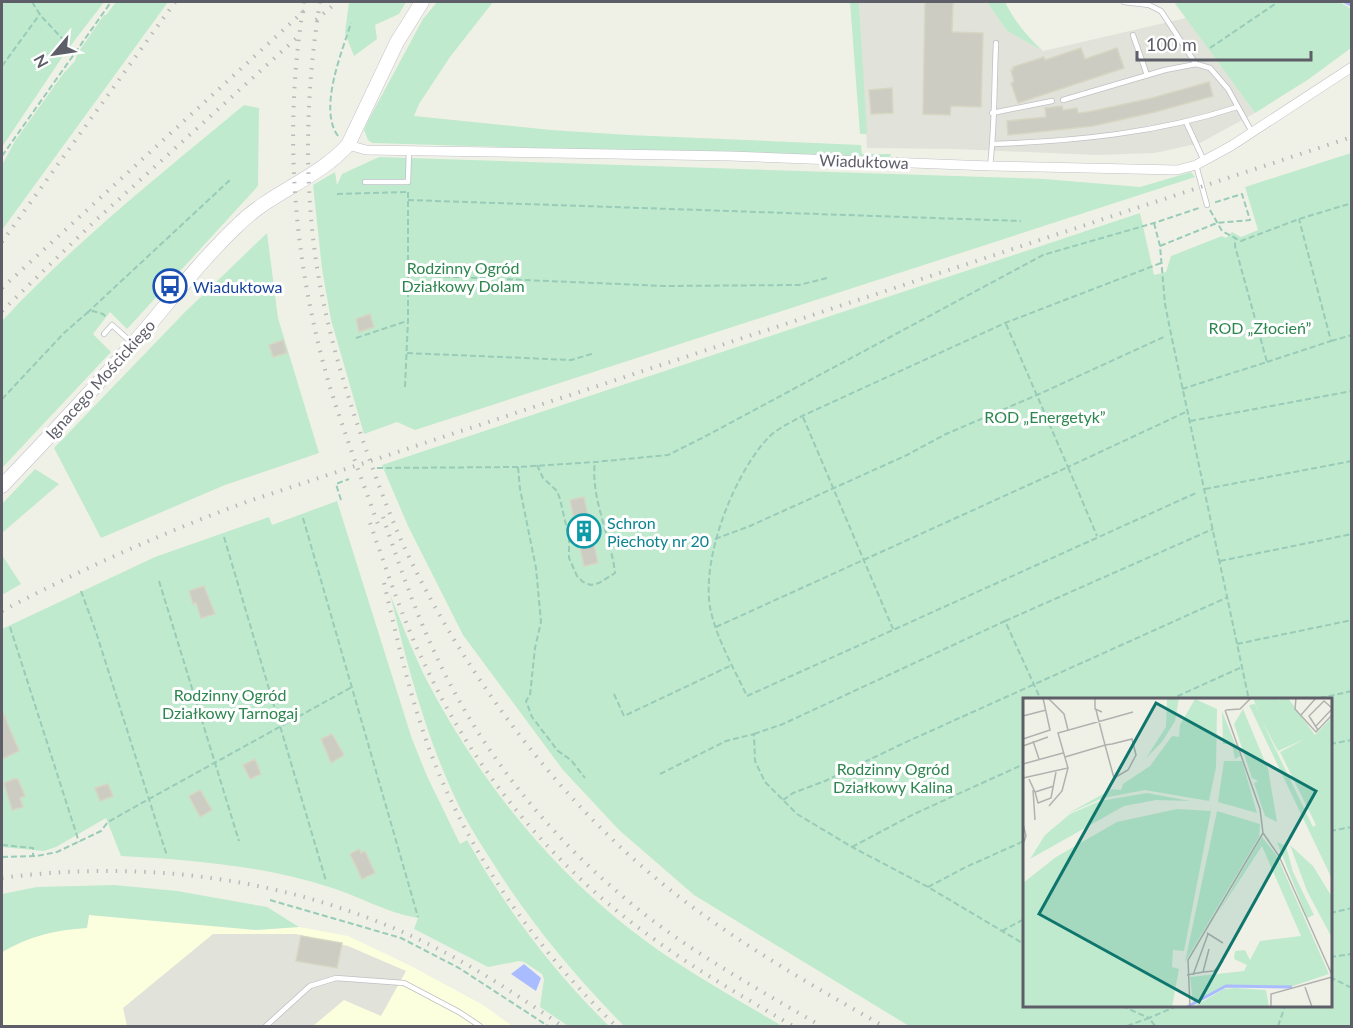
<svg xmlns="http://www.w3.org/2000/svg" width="1353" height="1028" font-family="Lato,sans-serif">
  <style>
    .commercial { fill: #fcffdd }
    .industrial { fill: #e1e2da }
    .green { fill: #c0eace; fill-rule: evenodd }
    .water { fill: #a8bcff }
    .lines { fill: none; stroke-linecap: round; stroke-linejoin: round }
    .stream { stroke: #a8bcff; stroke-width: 4 }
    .building { fill: #ccccc3; stroke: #d6d6c3; stroke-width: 1.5 }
    .lane-casing { stroke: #bfc0c7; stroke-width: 6 }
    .street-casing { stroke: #bfc0c7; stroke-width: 10 }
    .secondary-casing { stroke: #c2c2cc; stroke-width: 15 }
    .path { stroke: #98cbb8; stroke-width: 2; stroke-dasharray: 6 3; stroke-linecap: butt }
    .lane { stroke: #fff; stroke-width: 4.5 }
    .street { stroke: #fff; stroke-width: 9 }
    .secondary { stroke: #fff; stroke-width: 14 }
    .rail { stroke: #b9b9bb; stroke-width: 4; stroke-dasharray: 1.5 8; stroke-linecap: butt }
    .labels { text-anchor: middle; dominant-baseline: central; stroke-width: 6; stroke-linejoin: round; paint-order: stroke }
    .street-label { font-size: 16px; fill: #5d5e68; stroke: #fff }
    .park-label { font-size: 16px; fill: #2d864f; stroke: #fff }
    .transit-label { font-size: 16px; fill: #164399; stroke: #fff; text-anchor: start }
    .culture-label { font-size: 16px; fill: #0d838f; stroke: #fff; text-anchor: start }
    .inset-river { fill: none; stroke: #a8bcff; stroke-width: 3 }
    .inset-road { fill: none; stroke: #b1b2b0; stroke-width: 1.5 }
    .view { fill: #0f766e; fill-opacity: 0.15; stroke: #0f766e; stroke-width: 3 }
    .inset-edge { fill: none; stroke: #5d5e68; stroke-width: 3 }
  </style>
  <rect width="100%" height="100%" fill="#f0f1e6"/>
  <!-- commercial -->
  <path class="commercial" d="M 89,915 L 256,930 L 299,927 L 348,936 L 409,965 L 483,1005 L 512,1026 L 2,1026 L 2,952 L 33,937 L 60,930 L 87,928 Z"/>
  <!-- industrial -->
  <g class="industrial">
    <path d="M 859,2 L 987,2 L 1007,31 L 1043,51 L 1186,18 L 1255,113 L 1200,143 L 1155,153 L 1096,155 L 954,149 L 867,148 Z"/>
    <path d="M 213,934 L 296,934 L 348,946 L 406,971 L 381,1016 L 344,1000 L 313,1026 L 127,1026 L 123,1008 Z"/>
  </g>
  <!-- green -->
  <g class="green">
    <path d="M 2,2 L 104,2 L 65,53 L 2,147 Z"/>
    <path d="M 116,2 L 168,2 L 2,230 L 2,165 L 15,141 L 63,74 L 75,61 L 77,54 L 104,15 L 106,15 Z"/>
    <path d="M 349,2 L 406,2 L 399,14 L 375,25 L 377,39 L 354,56 L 345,33 Z"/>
    <path d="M 437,2 L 493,2 L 450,57 L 419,104 L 414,116 L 551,130 L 629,135 L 861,145 L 862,154 L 891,154 L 890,159 L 372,143 L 368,140 L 364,130 L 369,119 L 423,19 Z"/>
    <path d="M 850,2 L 859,2 L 867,134 L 860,134 Z"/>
    <path d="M 987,2 L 1005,2 C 1015,22 1027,36 1043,51 L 1007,31 Z"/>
    <path d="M 1174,2 L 1340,2 L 1351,9 L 1351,48 L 1309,79 L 1255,113 Z"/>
    <path d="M 244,105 L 259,108 L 258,186 L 127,329 L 110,312 L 93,334 L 111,352 L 2,468 L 2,321 C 75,242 161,174 244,105 Z"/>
    <path d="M 1351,153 L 1351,1026 L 909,1026 L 694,895 L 619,830 L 563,770 L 463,635 L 408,526 L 382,465 L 1140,213 L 1154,275 L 1166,272 L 1171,256 L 1222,236 L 1226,238 L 1232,232 L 1241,237 L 1258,230 L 1245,187 ZM 1024,700 L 1330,700 L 1330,1006 L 1024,1006 Z"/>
    <path d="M 379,157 L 1045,179 L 1140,187 L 1191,172 L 1195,177 L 415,430 L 397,422 L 364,434 L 331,320 L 322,269 L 313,185 L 335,172 L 337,185 L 342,174 Z"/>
    <path d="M 267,233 L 278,318 L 319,453 L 225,485 L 101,538 L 54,448 L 184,313 Z"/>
    <path d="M 35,469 L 59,484 L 2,533 L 2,504 Z"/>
    <path d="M 337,501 L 412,739 L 427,776 L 460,844 L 467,840 C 506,909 553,971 609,1026 L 568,1026 L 540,1007 L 544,979 L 542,974 L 524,962 L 519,961 L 488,967 L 414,929 L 418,918 C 386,913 357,895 326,886 C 259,865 190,860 121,856 L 106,818 L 56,847 L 44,851 L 2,847 L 2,629 L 155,557 L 269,517 L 272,525 Z"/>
    <path d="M 2,555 L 21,584 L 2,595 Z"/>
    <path d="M 390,594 C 401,622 412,650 425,677 C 475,773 541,858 626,926 C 673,964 730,995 782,1026 L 624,1026 C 574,975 529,921 491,860 C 476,837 462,814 451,789 C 423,726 406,660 390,594 Z"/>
    <path d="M 114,885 L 177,891 L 267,907 L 299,927 L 256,930 L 89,915 L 87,928 C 56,930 29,936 2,952 L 2,894 L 37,887 Z"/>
  </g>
  <!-- water -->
  <path class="water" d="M 524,964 L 541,978 L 536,991 L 511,974 Z"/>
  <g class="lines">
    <!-- stream -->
    <path class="stream" d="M 1346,2 L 1352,5"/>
  </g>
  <!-- building -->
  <g class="building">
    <path d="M 925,2 L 953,2 L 952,32 L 983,33 L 981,107 L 951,106 L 950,115 L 923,114 Z"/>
    <path d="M 1081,48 L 1085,59 L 1117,48 L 1124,68 L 1018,103 L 1011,83 L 1014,82 L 1011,70 L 1013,70 L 1013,67 L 1044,57 L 1045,60 Z"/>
    <path d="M 1209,82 L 1213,96 L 1155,112 L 1093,126 L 1008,135 L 1007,121 L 1046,117 L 1045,108 L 1062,106 L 1063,110 L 1077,108 L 1078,113 L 1088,112 L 1152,98 Z"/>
    <path d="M 892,88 L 893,113 L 871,114 L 869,90 Z"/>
    <path d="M 370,314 L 374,327 L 359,332 L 356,319 Z"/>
    <path d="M 283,340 L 287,353 L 273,357 L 269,345 Z"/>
    <path d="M 584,497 L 598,563 L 584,566 L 570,500 Z"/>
    <path d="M 204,586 L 215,614 L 201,618 L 196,603 L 193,604 L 189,591 Z"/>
    <path d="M 2,710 L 19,751 L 2,759 Z"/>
    <path d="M 332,734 L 344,755 L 331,763 L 321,739 Z"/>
    <path d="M 255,759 L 261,774 L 250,779 L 243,765 Z"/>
    <path d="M 14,779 L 18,779 L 25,796 L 20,798 L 23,807 L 12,810 L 4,783 Z"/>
    <path d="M 108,784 L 113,796 L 100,801 L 95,788 Z"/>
    <path d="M 200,790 L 212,810 L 200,817 L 189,796 Z"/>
    <path d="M 359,849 L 361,853 L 365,851 L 375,873 L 362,879 L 350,854 Z"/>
    <path d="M 301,936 L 342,943 L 337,968 L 296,961 Z"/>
  </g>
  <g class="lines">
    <!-- lane casing -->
    <g class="lane-casing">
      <g id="lane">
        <path d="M 1124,2 L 1149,5 L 1161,11 L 1196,64"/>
        <path d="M 1133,35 L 1147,75"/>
        <path d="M 1063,100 L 1165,70 L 1196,64 L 1210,68 L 1228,89 L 1253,134"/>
        <path d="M 992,113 L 1052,101"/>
        <path d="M 1186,122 L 1204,161"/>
        <path d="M 993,144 C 1076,141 1158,133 1237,107"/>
        <path d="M 1196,165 L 1207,205"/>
        <path d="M 990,166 C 995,126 994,84 996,43"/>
        <path d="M 365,182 L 408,182 L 409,150"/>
        <path d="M 104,334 L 112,325 L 131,342"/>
        <path d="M 266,1026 L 310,986 L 336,978 L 404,983 L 459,1012 L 480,1026"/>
      </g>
    </g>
    <!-- street casing -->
    <g class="street-casing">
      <path id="street" d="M 348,145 L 366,150 L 730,156 L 990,166 L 1177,170 L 1196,165 L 1231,146 L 1352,67"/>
    </g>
    <!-- secondary casing -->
    <g class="secondary-casing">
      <path id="secondary" d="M 2,486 C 46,440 90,393 132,345 C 167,305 199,262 238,225 C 271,192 317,179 348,145 L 397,42 L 422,2"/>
    </g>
    <!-- path -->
    <g class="path">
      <path d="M 32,2 L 41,16 L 74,51"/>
      <path d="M 1210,48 L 1278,2"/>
      <path d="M 2,66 L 40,14"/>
      <path d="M 338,136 C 318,109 342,52 351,23"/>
      <path d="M 2,156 L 111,2"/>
      <path d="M 337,194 L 406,192"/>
      <path d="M 408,200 L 1021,221"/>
      <path d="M 1210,210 L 1222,231 L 1241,241 L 1299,219 L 1352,203"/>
      <path d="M 1154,223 L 1160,246 L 1165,304 L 1171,334 L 1249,700"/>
      <path d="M 1160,246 L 1217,223 L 1250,220 L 1242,194 L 1213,203"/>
      <path d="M 1161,263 L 1005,323 L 802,416 C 792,422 780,427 771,435 C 735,470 699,561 711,612 C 718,641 734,669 747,696 L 1196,493"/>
      <path d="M 408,275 L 665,286 L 799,285 L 827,278"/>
      <path d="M 87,313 L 231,179"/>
      <path d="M 1006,324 L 1068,467 L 1188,411"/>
      <path d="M 356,338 L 407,321"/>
      <path d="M 1331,341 L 1352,335"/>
      <path d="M 407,353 L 571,360 L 595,353"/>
      <path d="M 1267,362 L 1331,341 L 1299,219"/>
      <path d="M 405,387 L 408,320 L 408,191"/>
      <path d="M 1182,389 L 1267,362 L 1235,246 L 1235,239"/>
      <path d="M 2,399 L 64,333 L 87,313 L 93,311 L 103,314 L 107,318"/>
      <path d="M 803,417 L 893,629"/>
      <path d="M 1190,421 L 1352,391"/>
      <path d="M 537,465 L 543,478 L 557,491 L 560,499 L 569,538 L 569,558 L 577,576 L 583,582 L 591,585 L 599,583 L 615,573 C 611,537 590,497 595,462"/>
      <path d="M 518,467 L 520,489 L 536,568 L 541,622 L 535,648 L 530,695 L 526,701 L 532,717 L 558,751 L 571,760 L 585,778"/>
      <path d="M 377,468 L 518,467 L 595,462 L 668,455 L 704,437 L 1043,255 L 1154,223 L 1199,208"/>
      <path d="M 1205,489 L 1352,461"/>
      <path d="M 341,500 L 336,484 L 349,479"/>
      <path d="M 303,518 L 418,917"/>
      <path d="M 224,537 L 326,881"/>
      <path d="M 715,539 L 750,526 L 907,455 L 946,434 L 1037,395 L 1166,336"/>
      <path d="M 1220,561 L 1352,534"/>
      <path d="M 159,581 L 239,841"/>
      <path d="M 81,591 L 96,632 L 167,856"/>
      <path d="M 1005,621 L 1213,529"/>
      <path d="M 10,627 L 79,842"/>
      <path d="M 716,627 L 1068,467 L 1097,536"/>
      <path d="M 1237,644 L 1352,620"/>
      <path d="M 614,694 L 624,716 L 732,665"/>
      <path d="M 1169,700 L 1242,667"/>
      <path d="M 1311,700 L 1352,691"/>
      <path d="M 754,734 L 783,724 L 1005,621 L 1041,700"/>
      <path d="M 1330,744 L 1352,740"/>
      <path d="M 660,774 L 726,741 L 754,734 L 755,761 L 765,782 L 797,814 L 852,847 L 928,887 L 1024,944"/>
      <path d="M 783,800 L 793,793 L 825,781 L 904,743 L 1228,597"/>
      <path d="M 1330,831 L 1352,827"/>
      <path d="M 2,845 L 33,848 L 33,856"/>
      <path d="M 852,847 L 914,814 L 1024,764"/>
      <path d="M 2,857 L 37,856 L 57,852 L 101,831 L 108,822 L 149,799 L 352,687"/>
      <path d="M 928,887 L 966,867 L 1024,841"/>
      <path d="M 270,900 L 401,938 L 459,968 L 548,1026"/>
      <path d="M 1330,913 L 1352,908"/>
      <path d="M 1002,931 L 1024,919"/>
      <path d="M 1330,957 L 1352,954"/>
      <path d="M 1330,977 L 1352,988"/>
      <path d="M 1122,1006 L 1149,1018 L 1177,1006"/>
      <path d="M 1127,1026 L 1149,1018 L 1155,1026"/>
      <path d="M 1278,1026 L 1285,1006"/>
    </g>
    <!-- lane -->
    <use href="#lane" class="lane"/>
    <!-- street -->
    <use href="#street" class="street"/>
    <!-- secondary -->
    <use href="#secondary" class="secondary"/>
    <!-- rail -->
    <g class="rail">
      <path d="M 304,2 C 283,129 293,260 329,384 C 344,433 363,482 380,530"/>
      <path d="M 320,2 C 307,82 304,165 314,246 C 322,310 340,374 361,435 C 373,470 386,506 401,540 C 457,662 549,789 652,875 C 723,935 803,980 883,1026"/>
      <path d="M 316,20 L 337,2"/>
      <path d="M 2,242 L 175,2"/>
      <path d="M 2,288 L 305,10"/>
      <path d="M 2,311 L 95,221 L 301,34"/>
      <path d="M 383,517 C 397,558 411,600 429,640 C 478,753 558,849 656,923 C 708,962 765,993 821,1026"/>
      <path d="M 370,523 C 387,571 403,621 426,667 C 476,774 555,868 651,937 C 696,970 745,998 793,1026"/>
      <path d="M 384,583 C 400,651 415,720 443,783 C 483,874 545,958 616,1026"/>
      <path d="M 2,611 C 82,569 164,532 249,501 L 1352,137"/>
      <path d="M 2,878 C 144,859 288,878 418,939 C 469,963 516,994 562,1026"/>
    </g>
  </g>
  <!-- icons -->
  <defs>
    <g id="bus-ring" transform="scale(1.725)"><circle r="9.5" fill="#fff" stroke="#1a4fb4" stroke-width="1.5"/><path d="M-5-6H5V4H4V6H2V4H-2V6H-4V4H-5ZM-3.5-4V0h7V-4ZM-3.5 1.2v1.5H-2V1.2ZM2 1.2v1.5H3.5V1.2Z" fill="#1a4fb4"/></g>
    <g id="building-ring" transform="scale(1.725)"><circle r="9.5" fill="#fff" stroke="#0f9aa8" stroke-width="1.5"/><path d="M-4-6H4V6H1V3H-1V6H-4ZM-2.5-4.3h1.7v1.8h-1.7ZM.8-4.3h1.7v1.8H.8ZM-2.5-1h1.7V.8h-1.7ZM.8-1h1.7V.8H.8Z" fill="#0f9aa8"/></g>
  </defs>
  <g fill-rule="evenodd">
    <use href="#bus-ring" x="170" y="286"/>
    <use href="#building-ring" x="584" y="531"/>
  </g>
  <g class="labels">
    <!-- street labels -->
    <g class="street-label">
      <text transform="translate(864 161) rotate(2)">Wiaduktowa</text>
      <text transform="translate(100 379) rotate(-48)">Ignacego Mościckiego</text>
    </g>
    <!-- park labels -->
    <g class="park-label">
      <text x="463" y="267">Rodzinny Ogród<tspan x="463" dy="18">Działkowy Dolam</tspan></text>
      <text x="1260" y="327">ROD „Złocień”</text>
      <text x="1045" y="416">ROD „Energetyk”</text>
      <text x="230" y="694">Rodzinny Ogród<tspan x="230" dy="18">Działkowy Tarnogaj</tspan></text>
      <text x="893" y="768">Rodzinny Ogród<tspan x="893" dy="18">Działkowy Kalina</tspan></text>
    </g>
    <!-- transit labels -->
    <g class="transit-label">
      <text x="193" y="286">Wiaduktowa</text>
    </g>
    <!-- culture labels -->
    <g class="culture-label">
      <text x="607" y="522">Schron<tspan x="607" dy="18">Piechoty nr 20</tspan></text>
    </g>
  </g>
  <!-- overview -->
  <g transform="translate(1023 698)">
    <rect width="309" height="309" fill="#f0f1e6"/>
    <path d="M 144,0 L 156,0 L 152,23 L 139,44 L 123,60 L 143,29 ZM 230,0 L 254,0 L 258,4 L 255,0 L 265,0 L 292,37 L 309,19 L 309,181 L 226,7 L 232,6 L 238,21 ZM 239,23 L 255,53 L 282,41 L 257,54 L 293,127 L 290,129 ZM 172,1 L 194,11 L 193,69 L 186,103 L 122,92 L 80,100 L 44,116 L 89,91 L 98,92 L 100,86 L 127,68 L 149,38 L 156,39 L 157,27 ZM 220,11 L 245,71 L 254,124 L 242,118 L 231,85 L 235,83 L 229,80 L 211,26 ZM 199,13 L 217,58 L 212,61 L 209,46 L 200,46 ZM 201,63 L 219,63 L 234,115 L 195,104 ZM 124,95 L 167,103 L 133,102 L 101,108 L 7,161 L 22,137 L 47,116 L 77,103 ZM 154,111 L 188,113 L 161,253 L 150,252 L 149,269 L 156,271 L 149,309 L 0,309 L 0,185 L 33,159 L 94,124 ZM 194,113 L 237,126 L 236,139 L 162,264 ZM 239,139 L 254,158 L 306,276 L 267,289 L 203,288 L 170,306 L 167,279 L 221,273 L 224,267 L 211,261 L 212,253 L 222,252 L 227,262 L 237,243 L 278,238 L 239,148 L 195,215 ZM 254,144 L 263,148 L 270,174 L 291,217 L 284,220 ZM 267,147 L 290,168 L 309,199 L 309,240 L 284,193 ZM 213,290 L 243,292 L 246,309 L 170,309 L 201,291 Z" fill="#c0eace" fill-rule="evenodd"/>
    <path class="inset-river" d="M 164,309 L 203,288 L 269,289"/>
    <path class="inset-road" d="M 25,0 L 41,16 L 45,32M 72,0 L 72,11 L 79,14M 273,0 L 272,11 L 293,34 L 309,17M 202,12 L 237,111 L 240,135 L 256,158 L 309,277M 203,12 L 217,11 L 228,0M 278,17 L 293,0M 0,18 L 23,12M 292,29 L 309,11M 295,32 L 286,18 L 301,3 L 309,10M 0,41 L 27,32 L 20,0M 10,43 L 16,61M 0,48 L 25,39M 42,59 L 79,48 L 82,47 L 89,46 L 109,41 L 113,57 L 105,72 L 91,80 L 82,47 L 73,12M 0,66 L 40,55M 0,80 L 45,70 L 35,35 L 110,14M 6,81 L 12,94 L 31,88M 10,92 L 12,122M 12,94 L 15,105 L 28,100 L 33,74M 26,108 L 39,93 L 45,70M 0,126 L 3,138 L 0,146M 184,235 L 200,245M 180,274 L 191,273 L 200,263M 164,277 L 180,274 L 186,251M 170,277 L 185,236M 282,289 L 289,309M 167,309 L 165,262 L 240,135M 248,309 L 248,296 L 309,279"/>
    <path class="view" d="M 133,5 L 293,93 L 176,304 L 16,216 Z"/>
    <rect width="309" height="309" class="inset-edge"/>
  </g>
  <!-- border -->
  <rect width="1353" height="1028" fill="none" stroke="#5d5e68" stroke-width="6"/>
  <!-- north arrow -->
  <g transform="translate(54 54) rotate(241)" stroke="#ffffff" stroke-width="4.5" paint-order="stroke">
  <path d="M0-4.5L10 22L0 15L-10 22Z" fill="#5d5e68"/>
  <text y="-9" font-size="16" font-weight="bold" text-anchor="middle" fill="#5d5e68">N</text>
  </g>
  <!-- scale -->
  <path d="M1137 51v9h174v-9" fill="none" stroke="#5d5e68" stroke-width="3"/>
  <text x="1146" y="51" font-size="18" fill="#5d5e68" stroke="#ffffff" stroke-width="4.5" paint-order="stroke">100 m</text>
</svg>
